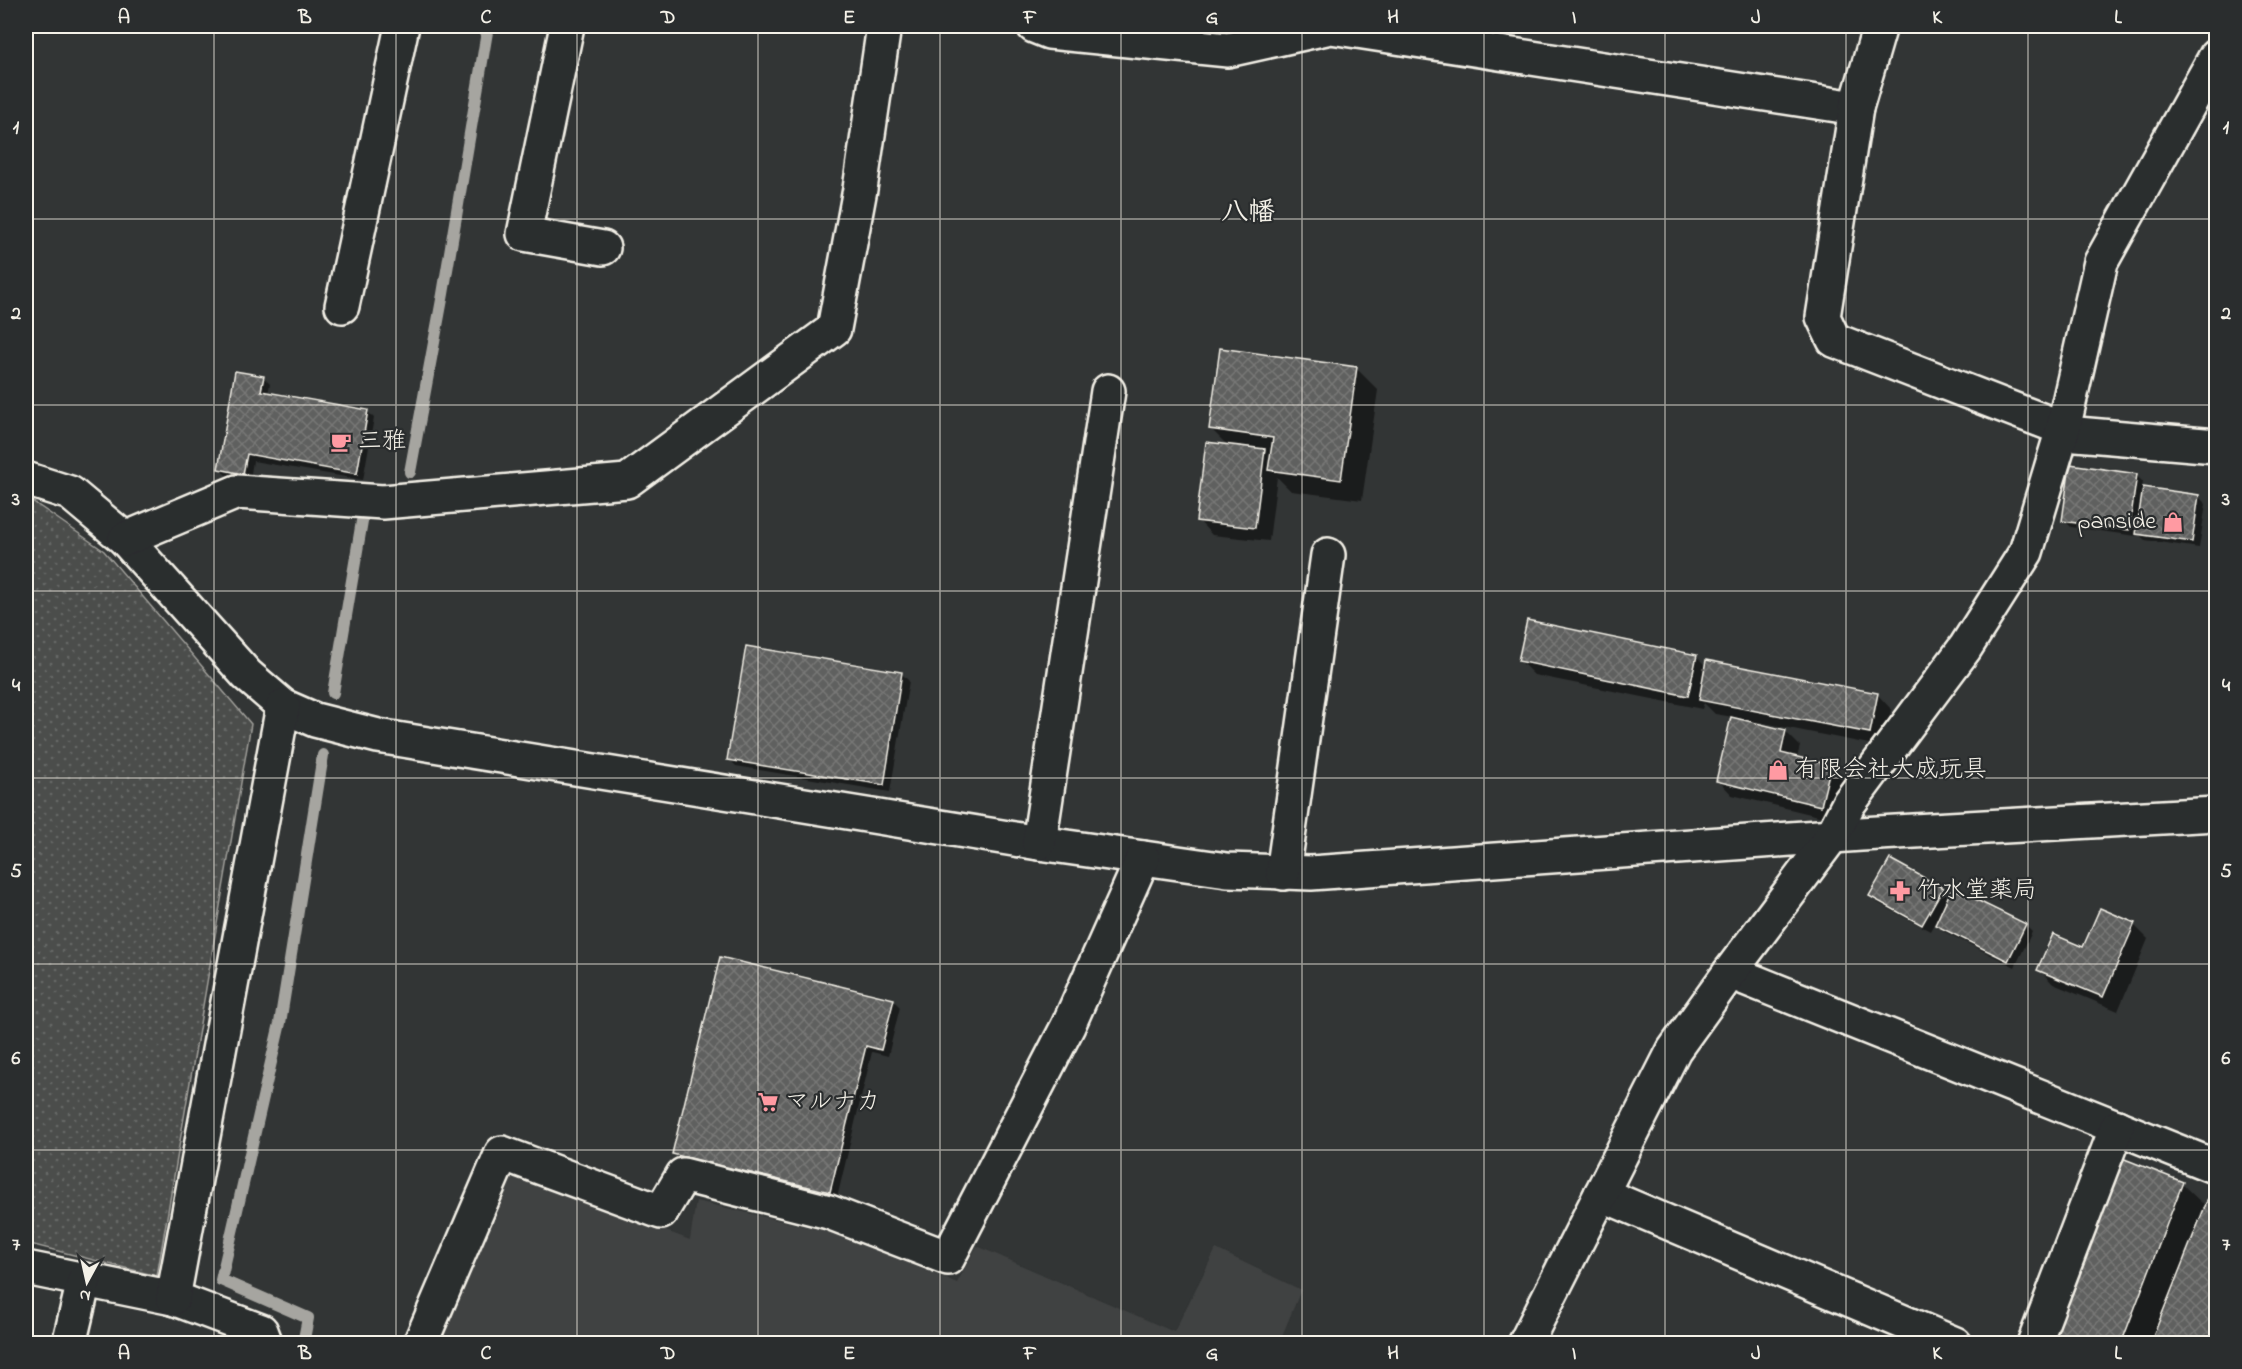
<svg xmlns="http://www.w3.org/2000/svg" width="2242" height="1369" font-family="'Indie Flower','Klee One',sans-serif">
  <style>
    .built { fill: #404242 }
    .park { fill: url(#park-dots); stroke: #a09f9a; stroke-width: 1.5 }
    .shadow { fill: #0007 }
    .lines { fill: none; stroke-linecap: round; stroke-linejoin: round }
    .stream { stroke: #a6a5a0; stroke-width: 12 }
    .building { fill: url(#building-cross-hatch); stroke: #f4f1e8; stroke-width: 1.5 }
    .minor-casing { stroke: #f4f1e8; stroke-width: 38 }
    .minor { stroke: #2a2d2e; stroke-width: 33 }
    .grid { fill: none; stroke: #f4f1e8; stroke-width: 1.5; stroke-opacity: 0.55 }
    .labels { text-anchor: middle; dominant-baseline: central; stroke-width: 4.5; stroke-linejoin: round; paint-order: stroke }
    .poi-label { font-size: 24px; fill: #f4f1e8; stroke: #2a2d2e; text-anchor: start }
    .quarter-label { font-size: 27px; font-weight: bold; fill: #f4f1e8; stroke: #2a2d2e }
    .neatline { fill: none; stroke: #f4f1e8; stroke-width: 2 }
    .grid-label { font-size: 20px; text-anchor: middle; font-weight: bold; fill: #f4f1e8 }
  </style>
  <defs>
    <pattern id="park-dots" width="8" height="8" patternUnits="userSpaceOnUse" patternTransform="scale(1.5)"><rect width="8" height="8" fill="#4b4d4c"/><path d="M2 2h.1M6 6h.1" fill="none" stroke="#666766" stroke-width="1.8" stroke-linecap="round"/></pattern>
    <pattern id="building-cross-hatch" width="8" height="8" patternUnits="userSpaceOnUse" patternTransform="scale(1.5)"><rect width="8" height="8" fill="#5f605f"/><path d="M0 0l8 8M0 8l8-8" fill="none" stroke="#777776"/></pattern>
  </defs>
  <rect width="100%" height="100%" fill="#323535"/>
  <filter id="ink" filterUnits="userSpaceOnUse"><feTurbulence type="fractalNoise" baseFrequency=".0167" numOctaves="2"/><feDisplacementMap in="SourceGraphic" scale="12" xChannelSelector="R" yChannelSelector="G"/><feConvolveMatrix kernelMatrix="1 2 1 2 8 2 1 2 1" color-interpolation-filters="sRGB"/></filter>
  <g filter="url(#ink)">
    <!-- built -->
    <path class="built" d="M 520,1176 L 690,1240 L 696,1201 L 830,1232 L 957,1283 L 977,1246 L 1174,1332 L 1216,1249 L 1301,1290 L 1279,1343 L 435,1344 L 502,1181 Z"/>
    <!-- park -->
    <path class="park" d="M 32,501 L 104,551 L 251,724 L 157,1276 L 26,1243 L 26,544 Z"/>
    <!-- shadow -->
    <g class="shadow">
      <path d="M 1356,368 L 1378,390 L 1362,500 L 1291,491 L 1277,477 L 1269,541 L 1212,535 L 1198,520 L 1228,446 L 1210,428 Z"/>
      <path d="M 263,377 L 270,384 L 268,394 L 367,411 L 374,418 L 363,480 L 253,461 L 250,480 L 226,475 L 219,468 Z"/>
      <path d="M 2136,475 L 2143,482 L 2142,488 L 2199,497 L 2206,504 L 2199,548 L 2145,540 L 2136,532 L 2136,536 L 2071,527 L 2064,520 Z"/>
      <path d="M 1696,656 L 1707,667 L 1877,694 L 1891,709 L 1884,747 L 1759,722 L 1759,725 L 1785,731 L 1800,746 L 1797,758 L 1830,766 L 1844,781 L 1835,820 L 1732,795 L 1718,780 L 1733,717 L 1715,714 L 1704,703 L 1702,709 L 1534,675 L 1520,661 Z"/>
      <path d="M 902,674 L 909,681 L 890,792 L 736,766 L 729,759 Z"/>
      <path d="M 1942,889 L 1950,897 L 2025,925 L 2032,932 L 2015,967 L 1943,931 L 1935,922 L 1930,931 L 1878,903 L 1871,896 Z"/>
      <path d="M 2134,925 L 2148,939 L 2118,1011 L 2053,984 L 2039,969 Z"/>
      <path d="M 893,1000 L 900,1007 L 888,1056 L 872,1052 L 837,1198 L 681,1160 L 674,1153 Z"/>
      <path d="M 2182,1184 L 2204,1205 L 2183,1258 L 2186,1259 L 2213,1191 L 2216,1192 L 2216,1344 L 2052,1344 Z"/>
    </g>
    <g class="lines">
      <!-- stream -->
      <g class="stream">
        <path d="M 410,472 L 443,294 L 488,26"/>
        <path d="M 333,693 L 362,521"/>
        <path d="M 303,1344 L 308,1318 L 221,1280 L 280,1023 L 323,755"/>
      </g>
    </g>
    <!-- building -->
    <g class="building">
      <path d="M 1220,348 L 1357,367 L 1341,480 L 1268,470 L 1273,438 L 1209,429 Z"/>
      <path d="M 235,371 L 264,376 L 261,391 L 368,410 L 357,474 L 247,454 L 243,474 L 218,469 Z"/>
      <path d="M 1206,442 L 1265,449 L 1255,528 L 1196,521 Z"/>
      <path d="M 2070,464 L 2137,474 L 2129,530 L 2062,521 Z"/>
      <path d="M 2143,487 L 2199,495 L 2192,542 L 2136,534 Z"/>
      <path d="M 1527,620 L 1697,655 L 1688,696 L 1518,661 Z"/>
      <path d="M 746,646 L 902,672 L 884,785 L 727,760 Z"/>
      <path d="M 1706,660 L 1878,693 L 1870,733 L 1699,700 Z"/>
      <path d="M 1731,717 L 1786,730 L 1781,753 L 1831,765 L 1821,806 L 1716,781 Z"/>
      <path d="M 1890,859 L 1943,888 L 1922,925 L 1869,896 Z"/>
      <path d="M 1952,888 L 2026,924 L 2008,961 L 1935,925 Z"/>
      <path d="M 2100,908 L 2135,923 L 2103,997 L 2037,970 L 2053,934 L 2083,947 Z"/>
      <path d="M 720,957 L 894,999 L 881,1050 L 866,1046 L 830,1192 L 672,1154 Z"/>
      <path d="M 2122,1158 L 2183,1182 L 2121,1344 L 2050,1344 Z"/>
      <path d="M 2212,1189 L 2216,1191 L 2216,1328 L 2210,1344 L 2150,1344 Z"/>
    </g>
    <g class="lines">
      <!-- minor casing -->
      <g class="minor-casing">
        <g id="minor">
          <path d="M 567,26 L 524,234 L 603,248"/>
          <path d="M 1034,26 L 1049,32 L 1228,50 L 1331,27 L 1856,108"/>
          <path d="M 1880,26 L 1856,108 L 1823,317 L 1834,340 L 2077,434 L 2216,446"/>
          <path d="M 342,306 L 402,26"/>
          <path d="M 26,479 L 70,493 L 125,539 L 247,675 L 283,706 L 315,720 L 378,736 L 1039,843 L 1227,870 L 1311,873 L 1861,834 L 2216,814"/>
          <path d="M 125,539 L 237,492 L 383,502 L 627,481 L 834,329 L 860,189 L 884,26"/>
          <path d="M 1039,843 L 1108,391"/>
          <path d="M 1283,873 L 1328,555"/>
          <path d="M 1730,972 L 2216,1167"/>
          <path d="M 1601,1194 L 1955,1344"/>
          <path d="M 26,1268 L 173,1298 L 261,1331 L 266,1344"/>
          <path d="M 173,1298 L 283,706"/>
          <path d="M 69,1344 L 84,1281"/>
          <path d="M 420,1344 L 502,1153 L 661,1212 L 683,1175 L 829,1212 L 948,1258 L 1068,1026 L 1143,858"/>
          <path d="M 1525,1344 L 1674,1050 L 1730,972 L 1832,836 L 1849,803 L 1965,648 L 2026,552 L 2063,429 L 2101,262 L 2216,56"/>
          <path d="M 2034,1344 L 2117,1127"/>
        </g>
      </g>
      <!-- minor -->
      <use href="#minor" class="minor"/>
    </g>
  </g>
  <!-- grid -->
  <path class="grid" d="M 214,26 L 214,1344M 396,26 L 396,1344M 577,26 L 577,1344M 758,26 L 758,1344M 940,26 L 940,1344M 1121,26 L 1121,1344M 1302,26 L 1302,1344M 1484,26 L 1484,1344M 1665,26 L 1665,1344M 1846,26 L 1846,1344M 2028,26 L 2028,1344M 26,219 L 2216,219M 26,405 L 2216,405M 26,591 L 2216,591M 26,778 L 2216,778M 26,964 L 2216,964M 26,1150 L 2216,1150"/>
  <!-- icons -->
  <defs>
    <g id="cafe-bare" transform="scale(1.62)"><path d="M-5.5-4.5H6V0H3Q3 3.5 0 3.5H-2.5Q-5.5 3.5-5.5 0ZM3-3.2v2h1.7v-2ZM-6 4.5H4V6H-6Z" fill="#ff9aa2" stroke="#2a2d2e" stroke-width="2.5" paint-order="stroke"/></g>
    <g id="shop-bare" transform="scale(1.62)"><path d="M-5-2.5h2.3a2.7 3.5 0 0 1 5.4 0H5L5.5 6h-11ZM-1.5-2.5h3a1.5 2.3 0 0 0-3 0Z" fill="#ff9aa2" stroke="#2a2d2e" stroke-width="2.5" paint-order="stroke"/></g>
    <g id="pharmacy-bare" transform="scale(1.62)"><path d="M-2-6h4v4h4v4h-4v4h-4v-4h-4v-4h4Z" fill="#ff9aa2" stroke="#2a2d2e" stroke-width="2.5" paint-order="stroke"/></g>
    <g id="supermarket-bare" transform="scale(1.62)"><path d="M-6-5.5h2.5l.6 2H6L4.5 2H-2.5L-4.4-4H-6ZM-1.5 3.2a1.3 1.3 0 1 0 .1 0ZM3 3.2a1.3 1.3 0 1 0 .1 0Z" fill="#ff9aa2" stroke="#2a2d2e" stroke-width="2.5" paint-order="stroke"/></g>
  </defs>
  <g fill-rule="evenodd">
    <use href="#cafe-bare" x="341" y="442"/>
    <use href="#shop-bare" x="2173" y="522"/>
    <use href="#shop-bare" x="1778" y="770"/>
    <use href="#pharmacy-bare" x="1900" y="891"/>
    <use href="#supermarket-bare" x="768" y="1102"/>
  </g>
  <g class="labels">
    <!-- poi labels -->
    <g class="poi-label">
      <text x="358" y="442">三雅</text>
      <text x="2156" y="522" text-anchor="end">panside</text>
      <text x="1795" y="770">有限会社大成玩具</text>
      <text x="1917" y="891">竹水堂薬局</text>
      <text x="785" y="1102">マルナカ</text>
    </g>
    <!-- quarter labels -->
    <g class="quarter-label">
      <text x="1248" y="213">八幡</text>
    </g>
  </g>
  <!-- margin -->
  <rect width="2242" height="1369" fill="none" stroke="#2a2d2e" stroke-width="66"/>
  <!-- north arrow -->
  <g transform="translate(87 1282) rotate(188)" stroke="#2a2d2e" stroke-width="4.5" paint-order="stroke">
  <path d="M0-4.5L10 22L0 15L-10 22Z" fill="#f4f1e8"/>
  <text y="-9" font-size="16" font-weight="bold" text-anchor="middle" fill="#f4f1e8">N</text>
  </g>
  <rect x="33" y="33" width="2176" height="1303" class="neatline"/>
  <g class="grid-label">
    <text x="124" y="23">A</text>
    <text x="305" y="23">B</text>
    <text x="486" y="23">C</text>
    <text x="668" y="23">D</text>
    <text x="849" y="23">E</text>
    <text x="1030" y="23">F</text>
    <text x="1212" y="23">G</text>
    <text x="1393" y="23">H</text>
    <text x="1574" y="23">I</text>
    <text x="1756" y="23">J</text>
    <text x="1937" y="23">K</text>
    <text x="2118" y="23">L</text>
    <text x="16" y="133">1</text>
    <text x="2226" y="133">1</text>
    <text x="16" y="319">2</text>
    <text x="2226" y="319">2</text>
    <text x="16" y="505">3</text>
    <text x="2226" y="505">3</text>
    <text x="16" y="691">4</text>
    <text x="2226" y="691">4</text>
    <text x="16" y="877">5</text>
    <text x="2226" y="877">5</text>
    <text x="16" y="1064">6</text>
    <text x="2226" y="1064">6</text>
    <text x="16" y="1250">7</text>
    <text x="2226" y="1250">7</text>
    <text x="124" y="1359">A</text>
    <text x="305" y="1359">B</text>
    <text x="486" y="1359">C</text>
    <text x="668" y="1359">D</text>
    <text x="849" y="1359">E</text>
    <text x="1030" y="1359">F</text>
    <text x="1212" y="1359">G</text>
    <text x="1393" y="1359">H</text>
    <text x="1574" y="1359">I</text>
    <text x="1756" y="1359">J</text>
    <text x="1937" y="1359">K</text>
    <text x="2118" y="1359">L</text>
  </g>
</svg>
